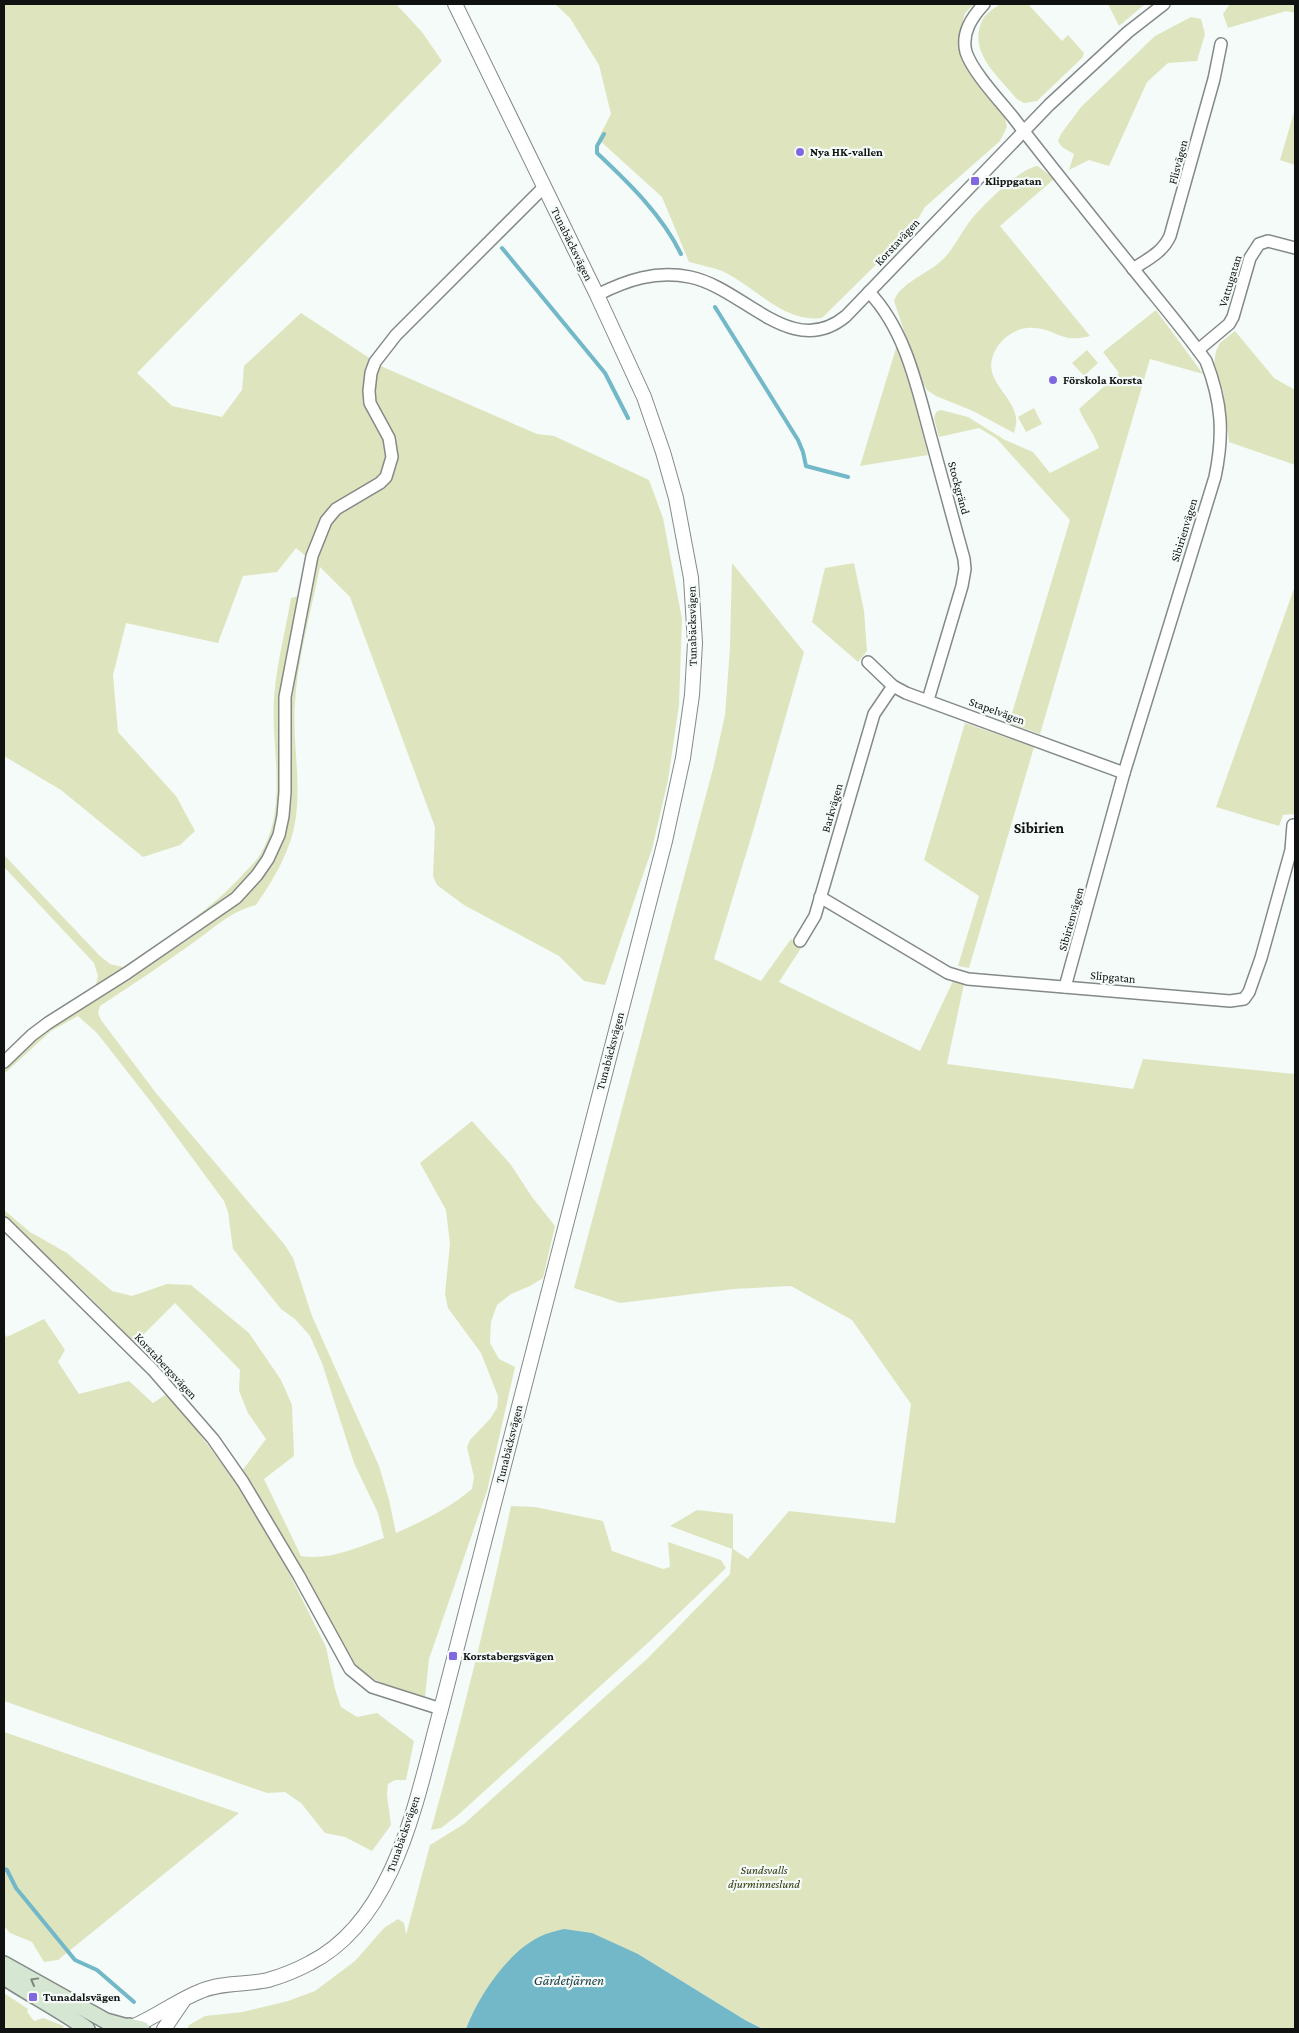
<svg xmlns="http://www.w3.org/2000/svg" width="1299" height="2033" font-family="'Crimson Pro',serif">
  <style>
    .green { fill: #dee5be }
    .water { fill: #72b8c9 }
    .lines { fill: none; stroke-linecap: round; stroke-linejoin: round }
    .stream { stroke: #72b8c9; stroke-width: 4 }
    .minor-casing { stroke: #838a87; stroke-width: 14 }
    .tertiary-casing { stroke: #838a87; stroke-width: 16 }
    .secondary-casing { stroke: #838a87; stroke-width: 18 }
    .minor { stroke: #fff; stroke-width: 11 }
    .tertiary { stroke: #fff; stroke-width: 14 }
    .secondary { stroke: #d5e6d2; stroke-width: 15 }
    .oneway { stroke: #7c877b }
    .poi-dot { fill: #8066e1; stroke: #f4fbf8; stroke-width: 2 }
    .labels { text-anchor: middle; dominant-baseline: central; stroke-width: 4.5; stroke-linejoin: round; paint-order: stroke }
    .poi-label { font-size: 12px; font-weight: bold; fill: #0f1211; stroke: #f4fbf8; text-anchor: start }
    .street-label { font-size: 12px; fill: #0f1211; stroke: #f4fbf8 }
    .park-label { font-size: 12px; font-style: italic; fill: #2f3409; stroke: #f4fbf8 }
    .water-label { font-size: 14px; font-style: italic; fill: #183a42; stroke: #f4fbf8 }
    .quarter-label { font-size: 15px; font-weight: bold; fill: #0f1211; stroke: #f4fbf8 }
  </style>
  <rect width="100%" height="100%" fill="#f4fbf8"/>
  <!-- green -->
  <g class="green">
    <path d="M 4,4 L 396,4 L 422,32 L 442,61 L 137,373 L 172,406 L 222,417 L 242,390 L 244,366 L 301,313 L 383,367 L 537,434 L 554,436 L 649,480 L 663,518 L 682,619 L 679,705 L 668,780 L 652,849 L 605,985 L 584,981 L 559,956 L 464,905 L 437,885 L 433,876 L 435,827 L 350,597 L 320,567 C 311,612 298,656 295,702 C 292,739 301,778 296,816 C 292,849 274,879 256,905 C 229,912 212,930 190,945 C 161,966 130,986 100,1006 L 98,1013 L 101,1020 L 156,1093 L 284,1244 L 293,1258 L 312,1316 L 379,1466 L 389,1500 L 396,1533 C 423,1521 448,1509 472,1489 L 474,1477 L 467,1447 L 470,1440 L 490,1419 L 497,1408 L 498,1396 L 481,1353 L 448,1308 L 445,1294 L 450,1244 L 446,1210 L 420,1163 L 472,1121 L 511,1165 L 532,1197 L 555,1226 L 543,1278 L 530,1286 L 511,1294 L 497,1305 L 491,1322 L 490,1343 L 499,1359 L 515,1367 L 487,1491 L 429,1659 L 425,1697 C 398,1690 380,1686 357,1667 L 242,1471 L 266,1439 L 248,1413 L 239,1391 L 240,1370 L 175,1303 L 135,1343 L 89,1296 L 4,1218 L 4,1210 L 30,1232 L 67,1253 L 112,1291 L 132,1296 L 167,1284 L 191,1285 L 249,1333 L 281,1380 L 292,1405 L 294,1456 L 264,1479 L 301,1556 C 329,1561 358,1547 384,1538 L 378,1513 L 354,1463 L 322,1363 L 310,1336 L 295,1319 L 281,1309 L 233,1249 L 228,1212 L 224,1201 L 151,1102 L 97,1033 L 78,1016 L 51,1031 L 4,1074 L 4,1069 C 61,1008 141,976 207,926 C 226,913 244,900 259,882 C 273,865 283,839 288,818 C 297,780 287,739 290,701 C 294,654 306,609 316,564 L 296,548 L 277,572 L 243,576 L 218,643 L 126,623 L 113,675 L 118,732 L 176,796 L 195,831 L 180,845 L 143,857 L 61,790 L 4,756 Z"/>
    <path d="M 555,4 L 974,4 L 965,13 L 960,32 L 960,50 L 967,67 L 1004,112 L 1007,127 L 1000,141 L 925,207 L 912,229 L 822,318 C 783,323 755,286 722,271 C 712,267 699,265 689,262 L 662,197 L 598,139 L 611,114 L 599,65 L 570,18 Z"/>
    <path d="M 1000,4 L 1028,4 L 1062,41 L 1068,35 L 1084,53 L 1082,58 L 1037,101 L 1024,103 L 1017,99 C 999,77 966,51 983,19 C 986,13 995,8 1000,4 Z"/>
    <path d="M 1108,4 L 1145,4 L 1119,26 Z"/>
    <path d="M 1230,4 L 1295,4 L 1295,13 L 1286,11 L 1228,28 L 1223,14 Z"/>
    <path d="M 1191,17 L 1201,19 L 1205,34 L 1197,61 L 1168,63 L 1147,82 L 1109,166 L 1089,160 L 1069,170 L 1074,154 L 1062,147 L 1058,141 L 1061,134 L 1081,107 L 1155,36 Z"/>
    <path d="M 1295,109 L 1295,165 L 1280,160 Z"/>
    <path d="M 1038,166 L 1054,179 L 1000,226 L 1090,336 C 1061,344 1057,329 1034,328 C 1015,326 996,341 992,359 C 986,382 1014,397 1016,418 C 1017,423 1015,428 1014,433 L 973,411 L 936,396 L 927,390 L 920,378 L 894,301 C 899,284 928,273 940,262 C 953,251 960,234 970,221 C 981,207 1021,167 1038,166 Z"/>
    <path d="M 1156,310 L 1203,374 L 1150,359 L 1040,734 L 1009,723 L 1070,520 L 997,439 L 979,428 L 939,437 L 934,418 L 936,412 L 941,410 L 968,417 L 1005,440 L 1033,452 L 1050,473 L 1099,448 C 1094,433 1085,423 1079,409 L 1119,373 L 1103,352 Z"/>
    <path d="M 1235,331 L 1274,378 L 1295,390 L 1295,465 L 1229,442 L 1223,390 L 1214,364 L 1216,351 L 1220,343 Z"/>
    <path d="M 897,345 L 912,393 L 928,455 L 860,466 Z"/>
    <path d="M 1087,350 L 1098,363 L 1084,376 L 1072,363 Z"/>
    <path d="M 1034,408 L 1042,424 L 1026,432 L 1018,417 Z"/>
    <path d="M 732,563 L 804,652 L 753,831 L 714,959 L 761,981 L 791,939 L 803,945 L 779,982 L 920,1051 L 953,981 L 964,984 L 947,1064 L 1133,1089 L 1143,1059 L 1294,1074 L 1295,1070 L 1295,2029 L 764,2029 L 745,2020 L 638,1954 L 472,2015 L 466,2029 L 187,2029 L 189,2025 L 205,2016 L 243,2012 L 288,2001 L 315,1991 L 355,1961 L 384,1928 L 398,1919 L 404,1923 L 406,1935 L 430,1845 L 464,1824 L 648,1658 L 730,1574 L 732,1549 L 670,1526 L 697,1510 L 733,1514 L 733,1549 L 748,1559 L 789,1511 L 895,1523 L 911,1404 L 852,1320 L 791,1286 L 734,1289 L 620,1303 L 574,1288 L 714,765 L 725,715 L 730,648 Z"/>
    <path d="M 854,563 L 864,611 L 867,651 L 858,662 L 812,622 L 825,568 Z"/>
    <path d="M 1295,586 L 1295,815 L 1292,814 L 1283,815 L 1279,826 L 1216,807 Z"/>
    <path d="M 299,596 L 279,702 L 278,815 L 275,834 L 263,858 L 253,874 L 231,894 L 177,937 L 65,1006 L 96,985 L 98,976 L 94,963 L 4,867 L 4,855 L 100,956 L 110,964 L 123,967 C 165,938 211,911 245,872 C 250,867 256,861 260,855 C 291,803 268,744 275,688 C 278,658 286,628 291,598 Z"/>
    <path d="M 965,723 L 1034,747 L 969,968 L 958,966 L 979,896 L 924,860 Z"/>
    <path d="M 44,1319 L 65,1350 L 58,1362 L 79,1394 L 129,1381 L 153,1403 L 168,1393 L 233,1478 L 273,1541 L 326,1647 L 335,1689 L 341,1707 L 357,1717 L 377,1713 L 414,1741 L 406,1780 L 395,1780 L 388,1784 L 387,1795 L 391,1825 L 372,1851 L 345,1837 L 325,1833 L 301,1803 L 285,1792 L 267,1793 L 4,1701 L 4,1333 L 7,1337 Z"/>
    <path d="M 511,1506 L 535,1507 L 603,1521 L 612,1551 L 663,1569 L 670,1567 L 668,1542 L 721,1560 L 726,1568 L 651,1640 L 458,1815 L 441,1828 L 431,1830 C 461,1723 488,1615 511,1506 Z"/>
    <path d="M 4,1732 L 239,1813 L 58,1960 L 44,1962 L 32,1942 L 10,1933 L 4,1926 Z"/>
    <path d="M 4,1993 L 28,2009 L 27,2012 L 34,2021 L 43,2018 L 64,2026 L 62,2029 L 9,2029 L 4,2027 Z"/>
  </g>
  <!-- water -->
  <path class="water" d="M 564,1929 L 592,1933 L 638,1954 L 745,2020 L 763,2029 L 466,2029 C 478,1997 507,1953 539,1937 C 547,1933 556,1931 564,1929 Z"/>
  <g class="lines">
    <!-- stream -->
    <g class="stream">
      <path d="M 604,134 L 597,146 L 597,153 C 629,183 662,215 681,254"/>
      <path d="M 502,248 L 605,373 L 628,418"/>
      <path d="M 715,307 L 798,440 L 803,452 L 806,466 L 848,477"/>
      <path d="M 4,1869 L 7,1870 L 16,1888 L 75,1960 L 97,1970 L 134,2002"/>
    </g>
    <!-- minor casing -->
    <g class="minor-casing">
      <g id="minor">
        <path d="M 984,4 C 972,17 961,33 966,52 C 972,71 999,100 1012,116 C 1053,169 1094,220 1135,271 C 1159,301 1184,330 1206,361 C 1222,402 1224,434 1215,477 L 1124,773 L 1065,987"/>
        <path d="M 1133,269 C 1148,259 1163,252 1170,236 L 1214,79 L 1221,44"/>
        <path d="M 869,292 C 906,331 917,387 931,438 C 942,478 953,519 964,559 L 965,569 L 962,586 L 928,700"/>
        <path d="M 597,295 C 627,280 656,270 690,277 C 744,288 792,361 846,316 L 1049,105 L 1128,32 L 1164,4"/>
        <path d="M 1198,350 L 1229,324 L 1233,317 L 1250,258 L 1259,244 L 1268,241 L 1295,248"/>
        <path d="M 868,662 L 893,686 L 906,693 L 1124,773"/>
        <path d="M 820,897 L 948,973 L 968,979 L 1230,1001 L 1244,999 L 1249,992 L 1261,958 L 1291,850 L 1293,825"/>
        <path d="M 800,941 L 815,916 L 874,714 L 893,686"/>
        <path d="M 4,1062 L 32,1035 L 48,1023 L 127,973 L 236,898 L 257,875 L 268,859 L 279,835 L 283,816 L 285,792 L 285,697 L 312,556 L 326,521 L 336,509 L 380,483 L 386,477 L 392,457 L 389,438 L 370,403 L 369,391 L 371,373 L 375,362 L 396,335 L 544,187"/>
        <path d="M 4,1223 L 153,1370 L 213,1439 L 243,1482 L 299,1576 L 350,1669 L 372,1687 L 441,1709"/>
      </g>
    </g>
    <!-- tertiary casing -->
    <g class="tertiary-casing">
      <g id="tertiary">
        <path d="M 134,2026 C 157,2016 178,2000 201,1991 C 222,1982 246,1985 268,1980 C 282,1976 297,1970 310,1963 C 397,1919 417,1795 441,1709 L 665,841 L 683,758 L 692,695 L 695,643 L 691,578 L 676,498 L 663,452 L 644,397 L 597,295 L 455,4"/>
        <path d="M 164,2029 L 183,2001"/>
      </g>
    </g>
    <!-- secondary casing -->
    <g class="secondary-casing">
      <g id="secondary">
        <path d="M 4,1964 L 106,2021 L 124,2026"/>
        <path d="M 4,1977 C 31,1995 61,2010 87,2029"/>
        <path d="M 115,2029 L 129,2026 L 142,2029"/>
      </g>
    </g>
    <!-- minor -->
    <use href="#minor" class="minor"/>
    <!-- tertiary -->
    <use href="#tertiary" class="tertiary"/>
    <!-- secondary -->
    <use href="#secondary" class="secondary"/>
  </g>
  <!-- one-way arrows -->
  <defs><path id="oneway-chevron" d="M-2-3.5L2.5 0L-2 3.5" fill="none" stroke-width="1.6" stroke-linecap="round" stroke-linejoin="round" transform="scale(1.25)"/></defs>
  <use class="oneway" href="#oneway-chevron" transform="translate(34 1981) rotate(-151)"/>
  <!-- markers -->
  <g class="poi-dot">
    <circle cx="800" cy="152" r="5"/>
    <rect x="970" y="176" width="10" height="10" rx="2.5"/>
    <circle cx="1053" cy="380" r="5"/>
    <rect x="448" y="1651" width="10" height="10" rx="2.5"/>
    <rect x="28" y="1992" width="10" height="10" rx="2.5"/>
  </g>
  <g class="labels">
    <!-- poi labels -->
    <g class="poi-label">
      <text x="810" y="152">Nya HK-vallen</text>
      <text x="985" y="181">Klippgatan</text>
      <text x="1063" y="380">Förskola Korsta</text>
      <text x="463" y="1656">Korstabergsvägen</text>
      <text x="43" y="1997">Tunadalsvägen</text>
    </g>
    <!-- street labels -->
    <g class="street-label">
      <text transform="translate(1178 162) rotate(-75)">Flisvägen</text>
      <text transform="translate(897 242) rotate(-47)">Korstavägen</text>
      <text transform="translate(572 244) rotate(64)">Tunabäcksvägen</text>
      <text transform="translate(1230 281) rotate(-73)">Vattugatan</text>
      <text transform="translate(959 488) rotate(75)">Stockgränd</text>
      <text transform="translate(1184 530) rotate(-73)">Sibirienvägen</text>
      <text transform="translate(692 626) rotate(-91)">Tunabäcksvägen</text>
      <text transform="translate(997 711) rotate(20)">Stapelvägen</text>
      <text transform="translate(832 808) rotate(-74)">Barkvägen</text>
      <text transform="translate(1071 919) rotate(-74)">Sibirienvägen</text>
      <text transform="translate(1113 977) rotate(5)">Slipgatan</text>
      <text transform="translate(610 1051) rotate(-75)">Tunabäcksvägen</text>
      <text transform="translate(166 1366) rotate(47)">Korstabergsvägen</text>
      <text transform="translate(509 1444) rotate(-76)">Tunabäcksvägen</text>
      <text transform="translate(403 1834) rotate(-71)">Tunabäcksvägen</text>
    </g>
    <!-- park labels -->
    <g class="park-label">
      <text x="764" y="1870">Sundsvalls<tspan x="764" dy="14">djurminneslund</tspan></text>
    </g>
    <!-- water labels -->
    <g class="water-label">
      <text x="569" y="1980">Gärdetjärnen</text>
    </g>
    <!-- quarter labels -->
    <g class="quarter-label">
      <text x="1039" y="828">Sibirien</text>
    </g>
  </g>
  <!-- border -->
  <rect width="1299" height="2033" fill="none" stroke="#0f1211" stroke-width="10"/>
</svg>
